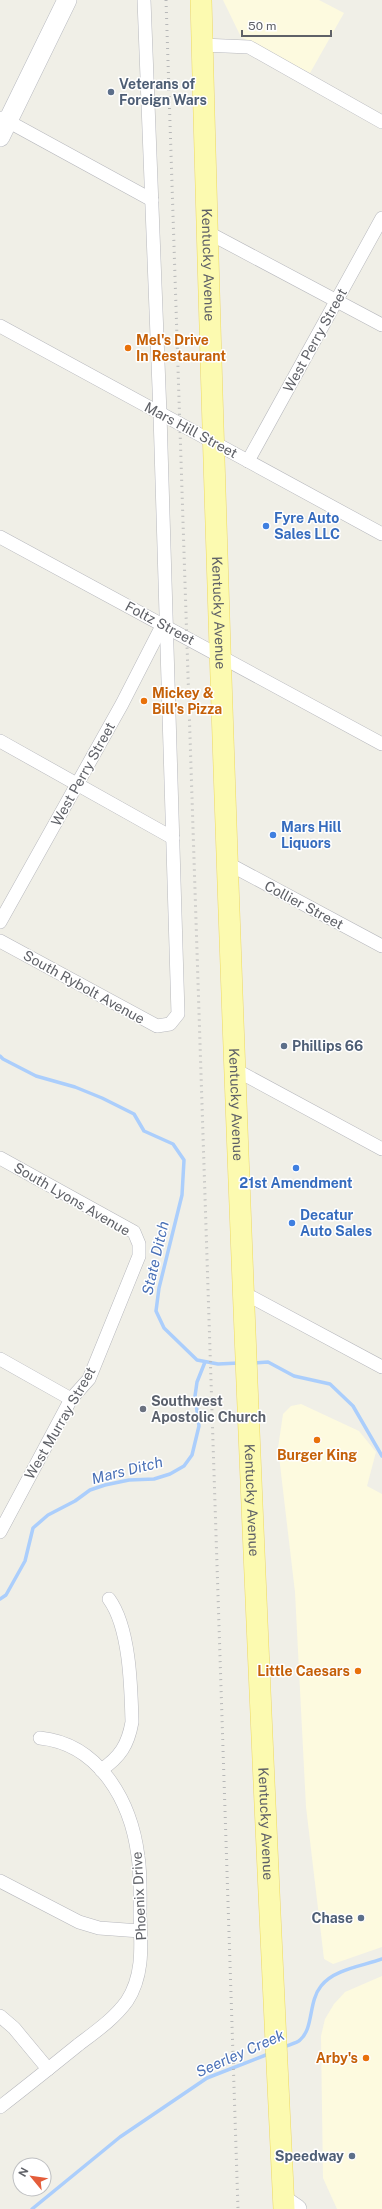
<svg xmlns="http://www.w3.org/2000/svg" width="382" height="2209" font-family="'Public Sans',sans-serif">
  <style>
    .commercial { fill: #fdfadf }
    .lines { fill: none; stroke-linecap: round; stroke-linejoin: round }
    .stream { stroke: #abcefc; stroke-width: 3.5 }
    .street-casing { stroke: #b7b8bd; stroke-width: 14 }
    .secondary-casing { stroke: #b8bac0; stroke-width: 20 }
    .primary-casing { stroke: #edd963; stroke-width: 22 }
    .street { stroke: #fff; stroke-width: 13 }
    .secondary { stroke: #fff; stroke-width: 19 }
    .primary { stroke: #fcfab0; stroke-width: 21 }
    .rail { stroke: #b7b8b8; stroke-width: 3; stroke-dasharray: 1 5; stroke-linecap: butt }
    .service-dot { fill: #5c6f8a; stroke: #fff; stroke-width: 1.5 }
    .food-dot { fill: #e8710a; stroke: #fff; stroke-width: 1.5 }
    .shop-dot { fill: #3f7fe0; stroke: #fff; stroke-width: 1.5 }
    .worship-dot { fill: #6b7280; stroke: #fff; stroke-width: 1.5 }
    .labels { text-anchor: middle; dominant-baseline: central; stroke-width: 3; stroke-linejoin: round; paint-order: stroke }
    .service-label { font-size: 14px; font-weight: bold; fill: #4e5e75; stroke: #fff; text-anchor: start }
    .street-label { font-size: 14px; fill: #5f6167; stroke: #fff }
    .food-label { font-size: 14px; font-weight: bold; fill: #c56008; stroke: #fff; text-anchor: start }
    .shop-label { font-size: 14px; font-weight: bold; fill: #366cbe; stroke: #fff; text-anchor: start }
    .worship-label { font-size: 14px; font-weight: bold; fill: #5b616d; stroke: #fff; text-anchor: start }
    .water-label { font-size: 15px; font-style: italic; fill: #4a71b7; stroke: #fff }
  </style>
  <rect width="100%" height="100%" fill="#f0efe7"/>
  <!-- commercial -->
  <g class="commercial">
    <path d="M 223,0 L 319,0 L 344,13 L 310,73 L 241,37 Z"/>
    <path d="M 301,1404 L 359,1431 L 376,1452 L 367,1486 L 382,1494 L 382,1947 L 333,1964 L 324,1959 L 306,1807 L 295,1592 L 278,1448 L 283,1414 L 291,1406 Z"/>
    <path d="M 382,1976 L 382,2209 L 337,2209 L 323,2178 L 321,2036 L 325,2019 L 334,2004 L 345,1992 Z"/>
  </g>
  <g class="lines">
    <!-- stream -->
    <g class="stream">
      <path d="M 0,1056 L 3,1059 L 36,1076 L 75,1087 L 102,1098 L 134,1114 L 144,1131 L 173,1144 L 184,1160 L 182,1195 L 159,1288 L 156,1311 L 164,1328 L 197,1360 L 218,1364 L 239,1363"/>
      <path d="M 253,1363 L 268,1362 L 294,1376 L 330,1384 L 353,1406 L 382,1456"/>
      <path d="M 0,1599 L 6,1595 L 25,1561 L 33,1528 L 48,1515 L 75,1501 L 90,1490 L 105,1485 L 129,1480 L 154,1479 L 170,1474 L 184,1466 L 192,1455 L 199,1426 L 195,1396 L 197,1382 L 205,1362"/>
      <path d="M 284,2047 C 288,2045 297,2043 300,2040 C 314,2028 308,2002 321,1986 C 334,1969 363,1966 382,1959"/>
      <path d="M 32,2209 L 120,2137 L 207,2078 L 271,2053"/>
    </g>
    <!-- street casing -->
    <g class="street-casing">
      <g id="street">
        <path d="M 202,45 L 249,47 L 382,122"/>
        <path d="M 2,118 L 152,200"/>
        <path d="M 207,232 L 382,325"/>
        <path d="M 0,326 L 382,534"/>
        <path d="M 248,461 L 382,218"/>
        <path d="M 0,537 L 382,744"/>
        <path d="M 0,741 L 173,838"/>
        <path d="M 227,863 L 382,946"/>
        <path d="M 0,922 L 122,704 L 163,624"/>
        <path d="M 0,941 L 157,1026 L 170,1024 L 178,1014 L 160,414 L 144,0"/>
        <path d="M 234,1069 L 382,1149"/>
        <path d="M 0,1158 L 134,1232 L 139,1244 L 139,1256 L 89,1379 L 71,1399 L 0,1532"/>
        <path d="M 242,1292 L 382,1367"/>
        <path d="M 0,1359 L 71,1399"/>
        <path d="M 101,1770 C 120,1757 128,1745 132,1722 C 131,1687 130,1628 109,1599"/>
        <path d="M 0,1881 L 79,1922 L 99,1928 L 140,1931"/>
        <path d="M 0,2016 L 14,2028 L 48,2069"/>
        <path d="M 0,2107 C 26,2087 52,2066 78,2045 C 95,2032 114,2019 127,2001 C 144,1975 141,1945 140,1916 C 140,1896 141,1875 138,1856 C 131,1801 99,1744 40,1738"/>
      </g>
    </g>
    <!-- secondary casing -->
    <g class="secondary-casing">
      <g id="secondary">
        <path d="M 0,137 L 67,0"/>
        <path d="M 284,2200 L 297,2209"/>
      </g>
    </g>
    <!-- primary casing -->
    <g class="primary-casing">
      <g id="primary">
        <path id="s1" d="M 201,0 C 220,737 248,1473 284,2209"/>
      </g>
    </g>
    <!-- street -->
    <use href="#street" class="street"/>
    <!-- secondary -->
    <use href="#secondary" class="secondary"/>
    <!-- primary -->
    <use href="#primary" class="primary"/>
    <!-- rail -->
    <path class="rail" d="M 166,0 L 238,2209"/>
  </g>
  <!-- markers -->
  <g class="service-dot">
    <circle cx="111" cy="92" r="4"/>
    <circle cx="284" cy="1046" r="4"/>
    <circle cx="361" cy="1918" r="4"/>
    <circle cx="352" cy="2156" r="4"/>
  </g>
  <g class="food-dot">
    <circle cx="128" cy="348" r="4"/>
    <circle cx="144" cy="701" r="4"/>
    <circle cx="317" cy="1440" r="4"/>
    <circle cx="358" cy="1671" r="4"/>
    <circle cx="366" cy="2058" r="4"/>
  </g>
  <g class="shop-dot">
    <circle cx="266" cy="526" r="4"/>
    <circle cx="273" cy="835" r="4"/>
    <circle cx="296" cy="1168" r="4"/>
    <circle cx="292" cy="1223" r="4"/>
  </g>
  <circle class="worship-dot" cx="143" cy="1409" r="4"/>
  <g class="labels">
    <!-- service labels -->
    <g class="service-label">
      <text x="119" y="84">Veterans of<tspan x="119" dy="16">Foreign Wars</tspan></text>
      <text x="292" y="1046">Phillips 66</text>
      <text x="353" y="1918" text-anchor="end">Chase</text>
      <text x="344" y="2156" text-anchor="end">Speedway</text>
    </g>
    <!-- street labels -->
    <g class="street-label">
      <text stroke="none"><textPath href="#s1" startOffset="265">Kentucky Avenue</textPath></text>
      <text transform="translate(315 340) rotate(-61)">West Perry Street</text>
      <text transform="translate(191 430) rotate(28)">Mars Hill Street</text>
      <text stroke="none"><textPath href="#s1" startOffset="613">Kentucky Avenue</textPath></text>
      <text transform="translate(160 623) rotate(28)">Foltz Street</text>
      <text transform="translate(83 774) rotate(-61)">West Perry Street</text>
      <text transform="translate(304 905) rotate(28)">Collier Street</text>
      <text transform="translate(84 987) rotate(29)">South Rybolt Avenue</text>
      <text stroke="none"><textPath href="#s1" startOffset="1105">Kentucky Avenue</textPath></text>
      <text transform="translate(72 1199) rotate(30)">South Lyons Avenue</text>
      <text transform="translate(60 1423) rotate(-60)">West Murray Street</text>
      <text stroke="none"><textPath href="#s1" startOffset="1501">Kentucky Avenue</textPath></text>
      <text stroke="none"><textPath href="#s1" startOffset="1825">Kentucky Avenue</textPath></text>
      <text transform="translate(139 1896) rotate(-93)">Phoenix Drive</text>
    </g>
    <!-- food labels -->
    <g class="food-label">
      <text x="136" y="340">Mel's Drive<tspan x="136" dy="16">In Restaurant</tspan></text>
      <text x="152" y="693">Mickey &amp;<tspan x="152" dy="16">Bill's Pizza</tspan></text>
      <text x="317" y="1455" text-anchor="middle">Burger King</text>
      <text x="350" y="1671" text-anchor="end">Little Caesars</text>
      <text x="358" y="2058" text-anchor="end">Arby's</text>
    </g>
    <!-- shop labels -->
    <g class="shop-label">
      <text x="274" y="518">Fyre Auto<tspan x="274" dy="16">Sales LLC</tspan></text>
      <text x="281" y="827">Mars Hill<tspan x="281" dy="16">Liquors</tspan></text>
      <text x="296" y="1183" text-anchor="middle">21st Amendment</text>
      <text x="300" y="1215">Decatur<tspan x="300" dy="16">Auto Sales</tspan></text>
    </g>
    <!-- worship labels -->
    <g class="worship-label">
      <text x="151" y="1401">Southwest<tspan x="151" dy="16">Apostolic Church</tspan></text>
    </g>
    <!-- water labels -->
    <g class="water-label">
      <text transform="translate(155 1258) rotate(-77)">State Ditch</text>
      <text transform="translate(127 1470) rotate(-14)">Mars Ditch</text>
      <text transform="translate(240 2053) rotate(-24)">Seerley Creek</text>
    </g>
  </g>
  <!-- north arrow -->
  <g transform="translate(32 2177) rotate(299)"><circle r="19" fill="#ffffff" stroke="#bfc0c2"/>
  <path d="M0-3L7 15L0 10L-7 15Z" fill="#e45d3a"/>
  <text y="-6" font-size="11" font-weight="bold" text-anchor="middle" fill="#5f6167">N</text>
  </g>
  <!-- scale -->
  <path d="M242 30v6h89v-6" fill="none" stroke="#5f6167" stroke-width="2"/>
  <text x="248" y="30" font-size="12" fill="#5f6167" stroke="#ffffff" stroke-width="3" paint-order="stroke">50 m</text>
</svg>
